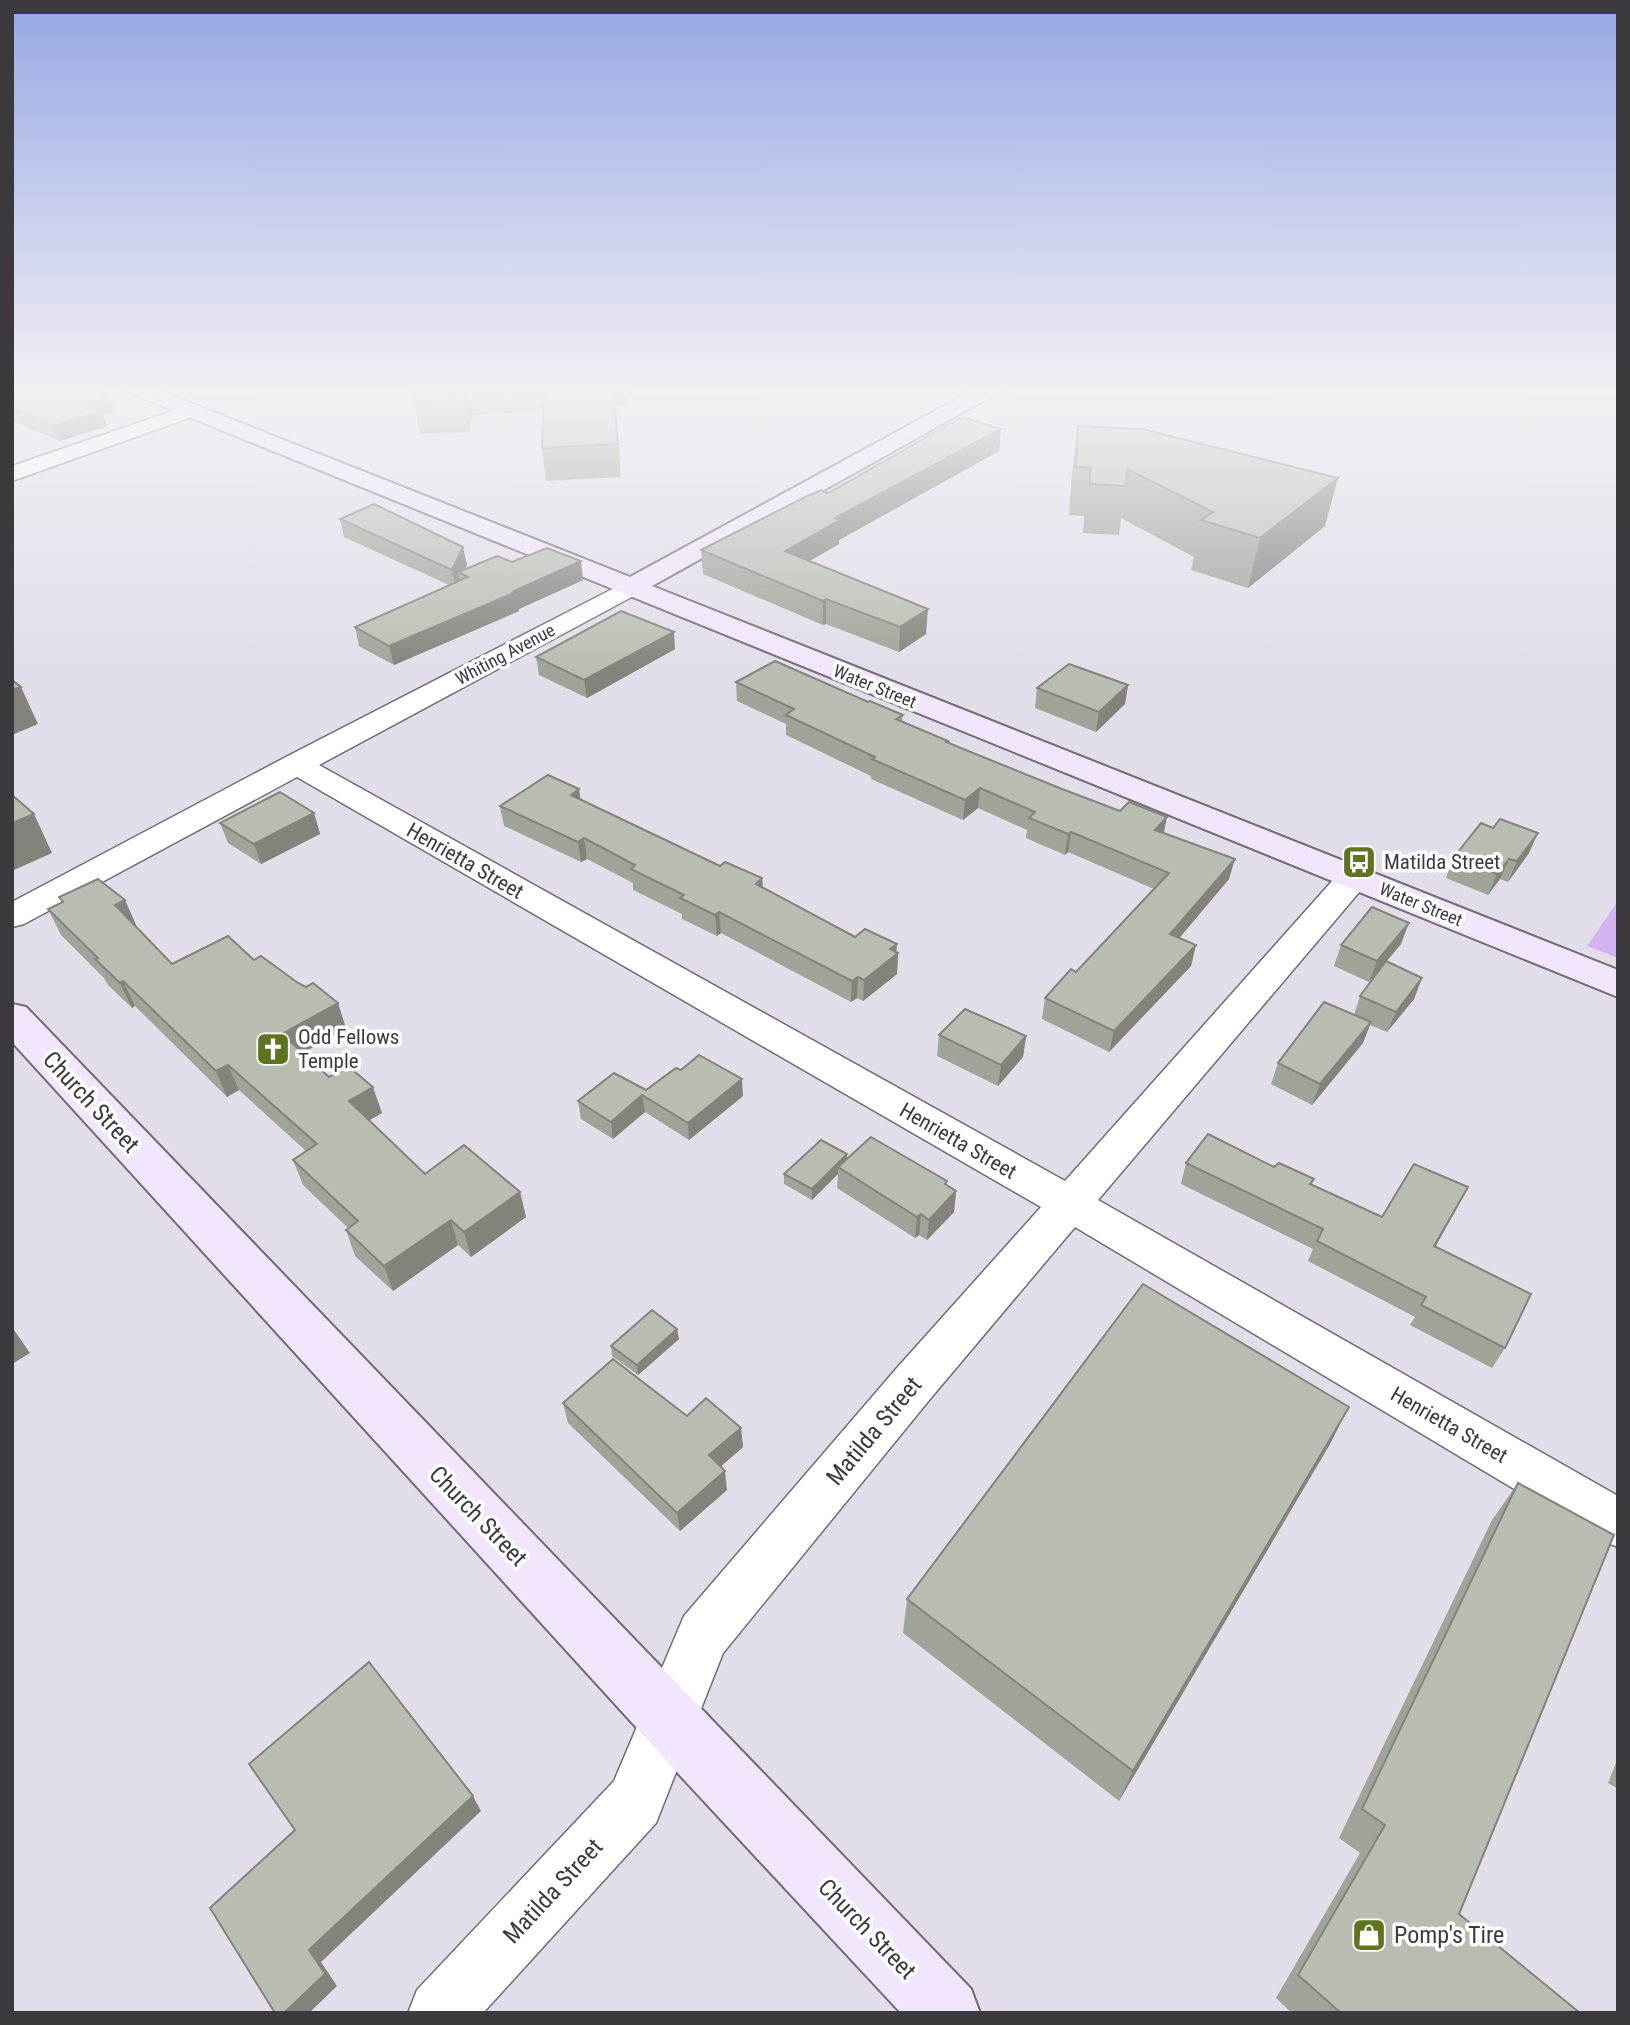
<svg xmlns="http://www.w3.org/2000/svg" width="1630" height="2025" font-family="'Roboto Condensed',sans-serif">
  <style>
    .green { fill: #d3b3ef }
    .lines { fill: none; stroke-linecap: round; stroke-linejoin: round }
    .street-casing { stroke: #716b76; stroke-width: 3 }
    .secondary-casing { stroke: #716b76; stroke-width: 4 }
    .street { fill: #fff; fill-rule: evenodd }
    .secondary { fill: #f2e6fc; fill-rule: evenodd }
    .wall { fill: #9fa398 }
    .shaded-wall { fill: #82847c }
    .building { fill: #b9bdb1; stroke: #82847c; stroke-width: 2 }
    .labels { text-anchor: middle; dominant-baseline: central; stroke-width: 7; stroke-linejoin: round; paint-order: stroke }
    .far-street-label { font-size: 18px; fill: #3d3a3f; stroke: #fff }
    .street-label { font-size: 21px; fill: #3d3a3f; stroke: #fff }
    .poi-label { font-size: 21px; fill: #3d3a3f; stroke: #fff; text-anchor: start }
    .near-street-label { font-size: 24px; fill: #3d3a3f; stroke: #fff }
    .near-poi-label { font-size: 24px; fill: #3d3a3f; stroke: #fff; text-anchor: start }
  </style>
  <rect width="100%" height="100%" fill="#e3dde9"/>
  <!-- green -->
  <path class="green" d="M 1618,901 L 1618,958 L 1587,946 Z"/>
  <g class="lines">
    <!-- street casing -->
    <g class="street-casing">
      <g id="street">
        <path d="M 193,404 L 200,406 L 203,410 L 200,414 L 12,481 L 12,466 Z"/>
        <path d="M 630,580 L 639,583 L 643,588 L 639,593 L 319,765 L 1065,1181 L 1342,870 L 1354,867 L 1366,870 L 1371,877 L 1366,884 L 1098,1200 L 1618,1496 L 1618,1547 L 1600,1540 L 1075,1227 L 930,1399 L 723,1653 L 656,1823 L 483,2013 L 408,2013 L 417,1990 L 614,1781 L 684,1616 L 896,1369 L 1041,1207 L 297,777 L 24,924 L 12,927 L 12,902 L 284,758 Z"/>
      </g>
    </g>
    <!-- secondary casing -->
    <g class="secondary-casing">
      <g id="secondary">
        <path d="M 122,387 L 150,387 L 630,577 L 979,387 L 1004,387 L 1001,391 L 652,586 L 1618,970 L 1618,997 L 125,391 Z"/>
        <path d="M 12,1004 L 26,1007 L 971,1989 L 980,2013 L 901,2013 L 687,1783 L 12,1042 Z"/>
      </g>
    </g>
    <!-- street -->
    <use href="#street" class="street"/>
    <!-- secondary -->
    <use href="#secondary" class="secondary"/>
  </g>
  <!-- wall -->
  <g class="wall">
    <path d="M 12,387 L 110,396 L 115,411 L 103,415 L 107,426 L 60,441 L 12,421 Z"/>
    <path d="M 416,387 L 624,387 L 626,402 L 615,407 L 621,477 L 546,481 L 542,448 L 543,411 L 472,415 L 469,432 L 420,434 L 414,402 L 416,391 Z"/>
    <path d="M 1078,426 L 1325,526 L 1248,588 L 1191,570 L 1194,557 L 1121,518 L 1119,535 L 1083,533 L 1084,516 L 1069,515 L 1072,473 Z"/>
    <path d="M 999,451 L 839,540 L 839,544 L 810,561 L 926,634 L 899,652 L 826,624 L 823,625 L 703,574 L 701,550 L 828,493 Z"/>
    <path d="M 340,519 L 467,565 L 464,570 L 512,562 L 583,580 L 519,609 L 519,611 L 394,665 L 359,646 L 355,627 L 449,585 L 344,537 Z"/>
    <path d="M 675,649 L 587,698 L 539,675 L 536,657 Z"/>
    <path d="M 736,682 L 868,702 L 903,715 L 902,721 L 948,741 L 948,743 L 1164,833 L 1229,879 L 1179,938 L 1196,945 L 1191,966 L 1109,1052 L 1042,1019 L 1045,998 L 1076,972 L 1154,889 L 1068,852 L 1065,855 L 1026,838 L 1027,830 L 978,808 L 963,820 L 871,779 L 871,776 L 786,735 L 786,724 L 737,701 Z"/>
    <path d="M 1128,685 L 1125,704 L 1096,732 L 1035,708 L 1037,688 Z"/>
    <path d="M 581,800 L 720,866 L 762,878 L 763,887 L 855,937 L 897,944 L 896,952 L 898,953 L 897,974 L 863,1001 L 857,998 L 851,1002 L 721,933 L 717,936 L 682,919 L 682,914 L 633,890 L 633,883 L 587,859 L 581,862 L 504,826 L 500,806 Z"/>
    <path d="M 314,813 L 320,834 L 261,864 L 228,843 L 220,823 Z"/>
    <path d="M 1493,828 L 1529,853 L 1508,882 L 1500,879 L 1488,895 L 1446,878 L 1454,857 Z"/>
    <path d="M 59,897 L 125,900 L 136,925 L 135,926 L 172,964 L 254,960 L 346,1028 L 303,1053 L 329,1077 L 382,1113 L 369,1120 L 425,1174 L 520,1192 L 526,1217 L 471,1257 L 458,1245 L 393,1291 L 355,1256 L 346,1230 L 348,1228 L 303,1185 L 293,1160 L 306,1151 L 239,1090 L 227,1097 L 135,1006 L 132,1008 L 108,985 L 104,978 L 61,935 L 48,909 L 62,903 Z"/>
    <path d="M 1401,944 L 1369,982 L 1334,966 L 1341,945 Z"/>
    <path d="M 1422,978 L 1414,999 L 1387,1032 L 1370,1025 L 1363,1043 L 1312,1105 L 1271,1084 L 1278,1063 L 1354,1015 L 1360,996 Z"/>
    <path d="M 939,1035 L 1026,1036 L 1023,1057 L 998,1086 L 937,1056 Z"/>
    <path d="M 646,1090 L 743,1096 L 689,1140 L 645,1112 L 613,1139 L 581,1119 L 578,1101 Z"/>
    <path d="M 847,1154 L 847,1159 L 947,1185 L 956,1191 L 954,1212 L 927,1240 L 919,1235 L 915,1238 L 837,1188 L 838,1174 L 812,1200 L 784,1184 L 784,1174 Z"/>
    <path d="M 1186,1163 L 1274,1167 L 1314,1179 L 1312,1184 L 1382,1217 L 1468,1187 L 1435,1247 L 1505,1348 L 1492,1368 L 1410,1325 L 1415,1317 L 1308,1261 L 1313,1249 L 1181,1184 Z"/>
    <path d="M 677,1329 L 679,1339 L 638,1375 L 612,1356 L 611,1346 Z"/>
    <path d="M 563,1403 L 687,1416 L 741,1428 L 743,1447 L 721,1466 L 727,1490 L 680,1531 L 568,1423 Z"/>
    <path d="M 1330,1444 L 1119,1801 L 903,1633 L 907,1599 Z"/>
    <path d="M 1518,1483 L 1459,1914 L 1580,2013 L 1292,2013 L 1276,1998 L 1360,1853 L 1339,1838 L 1492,1520 Z"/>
    <path d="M 1618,1758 L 1618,1789 L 1608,1783 Z"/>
  </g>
  <!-- shaded-wall -->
  <g class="shaded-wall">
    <path d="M 466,387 L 467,387 L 472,415 L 469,432 L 463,400 Z"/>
    <path d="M 613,387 L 624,387 L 626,402 L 615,407 L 621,477 Z"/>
    <path d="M 110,396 L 115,411 L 103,415 L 107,426 L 60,441 L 54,426 L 86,403 Z"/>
    <path d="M 1001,429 L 999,451 L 839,540 L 839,544 L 785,575 L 785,551 L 835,518 Z"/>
    <path d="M 1338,478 L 1325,526 L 1248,588 L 1260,538 Z"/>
    <path d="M 463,547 L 467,565 L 462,574 L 458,572 L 459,580 L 456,588 L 452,570 Z"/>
    <path d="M 581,561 L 583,580 L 519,609 L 519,611 L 394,665 L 389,646 Z"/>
    <path d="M 826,599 L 826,624 L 823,625 L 823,601 Z"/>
    <path d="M 928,609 L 926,634 L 899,652 L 900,627 Z"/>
    <path d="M 674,632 L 675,649 L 587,698 L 584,680 Z"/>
    <path d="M 1128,685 L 1125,704 L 1096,732 L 1099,712 Z"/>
    <path d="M 21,687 L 38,724 L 12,735 L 12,690 Z"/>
    <path d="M 980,788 L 978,808 L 963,820 L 965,800 Z"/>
    <path d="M 579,789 L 582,809 L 571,795 Z"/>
    <path d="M 314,813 L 320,834 L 261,864 L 254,844 Z"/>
    <path d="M 34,814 L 52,853 L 12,871 L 12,823 Z"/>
    <path d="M 1167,817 L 1163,837 L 1155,830 Z"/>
    <path d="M 1071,832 L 1068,852 L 1065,855 L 1068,834 Z"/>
    <path d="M 1538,833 L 1529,853 L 1508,882 L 1517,861 Z"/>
    <path d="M 584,838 L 587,859 L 581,862 L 578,842 Z"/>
    <path d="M 1235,859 L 1229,879 L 1165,955 L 1170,934 Z"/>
    <path d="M 1509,859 L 1500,879 L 1488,895 L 1497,874 Z"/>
    <path d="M 762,878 L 763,899 L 756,884 Z"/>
    <path d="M 125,900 L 136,925 L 126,930 L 115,905 Z"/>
    <path d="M 719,912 L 721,933 L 717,936 L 715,915 Z"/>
    <path d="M 1409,923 L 1401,944 L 1369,982 L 1377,961 Z"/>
    <path d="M 897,944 L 896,954 L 898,953 L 897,974 L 863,1001 L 864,980 L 890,949 Z"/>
    <path d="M 1196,945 L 1191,966 L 1109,1052 L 1114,1031 Z"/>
    <path d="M 858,977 L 857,998 L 851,1002 L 852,981 Z"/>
    <path d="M 1422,978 L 1414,999 L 1387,1032 L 1396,1012 Z"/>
    <path d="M 123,981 L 135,1006 L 132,1008 L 120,983 Z"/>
    <path d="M 338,1003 L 346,1028 L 291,1060 L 282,1034 Z"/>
    <path d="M 1371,1022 L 1363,1043 L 1312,1105 L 1320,1084 Z"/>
    <path d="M 1026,1036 L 1023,1057 L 998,1086 L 1001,1065 Z"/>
    <path d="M 228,1065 L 239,1090 L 227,1097 L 216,1071 Z"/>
    <path d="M 742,1079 L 743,1096 L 689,1140 L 688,1123 Z"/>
    <path d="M 373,1087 L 382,1113 L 358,1127 L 349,1101 Z"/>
    <path d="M 642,1095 L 645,1112 L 613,1139 L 611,1122 Z"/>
    <path d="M 847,1154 L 847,1165 L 838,1167 L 838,1174 L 812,1200 L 812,1189 Z"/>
    <path d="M 1468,1187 L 1457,1208 L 1424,1267 L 1434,1246 Z"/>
    <path d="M 956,1191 L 954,1212 L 927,1240 L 929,1220 Z"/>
    <path d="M 520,1192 L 526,1217 L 471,1257 L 464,1232 Z"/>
    <path d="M 921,1214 L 919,1235 L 915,1238 L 917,1217 Z"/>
    <path d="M 451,1220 L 458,1245 L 393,1291 L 384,1266 Z"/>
    <path d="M 12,1327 L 30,1353 L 12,1364 Z"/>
    <path d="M 677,1329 L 679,1339 L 638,1375 L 637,1365 Z"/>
    <path d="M 1349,1407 L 1330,1444 L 1119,1801 L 1133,1771 Z"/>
    <path d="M 741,1428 L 743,1447 L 711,1475 L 709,1455 Z"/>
    <path d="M 725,1471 L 727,1490 L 680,1531 L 677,1513 Z"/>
    <path d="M 473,1796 L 481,1811 L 321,1962 L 337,1986 L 309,2013 L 284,2013 L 309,1950 Z"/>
  </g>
  <!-- building -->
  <g class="building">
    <path d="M 12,387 L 88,387 L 110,396 L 86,403 L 101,411 L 54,426 L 12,408 Z"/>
    <path d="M 417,387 L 466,387 L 463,400 L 414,402 Z"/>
    <path d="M 544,387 L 613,387 L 618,444 L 542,448 Z"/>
    <path d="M 962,417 L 1001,429 L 835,518 L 840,520 L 785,551 L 928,609 L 900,627 L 826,599 L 823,601 L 701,550 L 809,495 L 822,490 L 828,493 Z"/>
    <path d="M 1078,426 L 1143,429 L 1338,478 L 1260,538 L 1201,520 L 1213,512 L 1127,469 L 1126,486 L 1090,484 L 1090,468 L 1076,467 Z"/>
    <path d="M 374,504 L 463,547 L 452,570 L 340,519 Z"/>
    <path d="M 547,548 L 581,561 L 514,591 L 516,592 L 389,646 L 355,627 L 468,577 L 458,572 L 497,556 L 512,562 Z"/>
    <path d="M 621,611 L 674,632 L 584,680 L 536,657 Z"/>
    <path d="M 775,661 L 868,702 L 870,701 L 903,715 L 896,719 L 948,741 L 946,742 L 1062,789 L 1120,811 L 1129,802 L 1167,817 L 1155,830 L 1235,859 L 1170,934 L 1196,945 L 1114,1031 L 1045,998 L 1071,969 L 1076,972 L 1169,873 L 1071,832 L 1068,834 L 1029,818 L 1035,812 L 980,788 L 965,800 L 872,759 L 875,757 L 786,715 L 794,709 L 736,682 Z"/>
    <path d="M 1069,664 L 1128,685 L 1099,712 L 1037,688 Z"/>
    <path d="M 12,680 L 21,687 L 12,690 Z"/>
    <path d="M 548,775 L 579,789 L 571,795 L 720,866 L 725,862 L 762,878 L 756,884 L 855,937 L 865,929 L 897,944 L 890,949 L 898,953 L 864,980 L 858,977 L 852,981 L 719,912 L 715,915 L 680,898 L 684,895 L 631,869 L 635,865 L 584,838 L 578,842 L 500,806 Z"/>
    <path d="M 280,792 L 314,813 L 254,844 L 220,823 Z"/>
    <path d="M 12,795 L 34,814 L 12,823 Z"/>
    <path d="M 1500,819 L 1538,833 L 1517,861 L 1509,859 L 1497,874 L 1454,857 L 1481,823 L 1493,828 Z"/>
    <path d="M 98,879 L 125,900 L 115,905 L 172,964 L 228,936 L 254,960 L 261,956 L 298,983 L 306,987 L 313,983 L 338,1003 L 282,1034 L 329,1077 L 349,1067 L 373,1087 L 349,1101 L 425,1174 L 464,1145 L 520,1192 L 464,1232 L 451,1220 L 384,1266 L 346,1230 L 358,1221 L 293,1160 L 317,1144 L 228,1065 L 216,1071 L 123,981 L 120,983 L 95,959 L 98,958 L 48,909 L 63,902 L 59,897 Z"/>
    <path d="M 1372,907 L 1409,923 L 1377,961 L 1341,945 Z"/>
    <path d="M 1386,961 L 1422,978 L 1396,1012 L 1360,996 Z"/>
    <path d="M 1324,1002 L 1371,1022 L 1320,1084 L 1278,1063 Z"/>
    <path d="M 965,1009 L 1026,1036 L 1001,1065 L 939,1035 Z"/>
    <path d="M 699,1055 L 742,1079 L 688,1123 L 642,1095 L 611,1122 L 578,1101 L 614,1073 L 646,1090 L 676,1068 L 681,1070 Z"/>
    <path d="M 1208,1134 L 1274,1167 L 1279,1163 L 1314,1179 L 1310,1184 L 1382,1217 L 1414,1164 L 1468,1187 L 1434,1246 L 1531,1294 L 1505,1348 L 1421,1305 L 1426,1297 L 1317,1241 L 1323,1229 L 1186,1163 Z"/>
    <path d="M 871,1137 L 947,1181 L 945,1184 L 956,1191 L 929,1220 L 921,1214 L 917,1217 L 838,1167 Z"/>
    <path d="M 821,1140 L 847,1154 L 812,1189 L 784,1174 Z"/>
    <path d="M 1143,1284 L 1349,1407 L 1133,1771 L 907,1599 Z"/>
    <path d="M 652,1310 L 677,1329 L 637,1365 L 611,1346 Z"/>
    <path d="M 613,1359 L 687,1416 L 706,1398 L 741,1428 L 709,1455 L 725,1471 L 677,1513 L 563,1403 Z"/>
    <path d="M 1518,1483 L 1614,1535 L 1459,1914 L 1580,2013 L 1341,2013 L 1298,1975 L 1385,1825 L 1362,1809 Z"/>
    <path d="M 369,1662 L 473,1796 L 309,1950 L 325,1974 L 284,2013 L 275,2013 L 210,1908 L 295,1830 L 249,1764 Z"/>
  </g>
  <!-- sky -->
  <linearGradient id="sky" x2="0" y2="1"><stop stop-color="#96a7e3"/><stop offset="0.58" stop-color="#f2f0f5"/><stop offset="1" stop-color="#f2f0f5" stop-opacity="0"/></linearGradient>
  <rect width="1630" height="670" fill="url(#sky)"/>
  <!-- icons -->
  <defs>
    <g id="bus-square" transform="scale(1.75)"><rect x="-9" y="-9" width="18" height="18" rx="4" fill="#5f7322" stroke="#fff"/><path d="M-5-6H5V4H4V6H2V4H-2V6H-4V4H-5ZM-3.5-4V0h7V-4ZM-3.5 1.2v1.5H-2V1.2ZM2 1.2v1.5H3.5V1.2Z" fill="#fff"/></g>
    <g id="church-square" transform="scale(1.75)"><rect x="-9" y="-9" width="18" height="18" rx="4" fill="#5f7322" stroke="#fff"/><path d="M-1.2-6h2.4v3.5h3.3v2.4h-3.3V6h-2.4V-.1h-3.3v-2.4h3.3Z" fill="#fff"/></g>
    <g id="shop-square" transform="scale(1.75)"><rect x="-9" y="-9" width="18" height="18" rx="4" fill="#5f7322" stroke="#fff"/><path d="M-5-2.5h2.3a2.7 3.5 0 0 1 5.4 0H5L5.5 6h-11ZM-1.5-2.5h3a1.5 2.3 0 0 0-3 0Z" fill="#fff"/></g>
  </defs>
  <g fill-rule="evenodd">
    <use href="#bus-square" x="1359" y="862"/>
    <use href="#church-square" x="273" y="1049"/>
    <use href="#shop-square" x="1369" y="1935"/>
  </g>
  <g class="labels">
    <!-- far-street labels -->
    <g class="far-street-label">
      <text transform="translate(505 654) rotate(-28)">Whiting Avenue</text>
      <text transform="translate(875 686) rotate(22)">Water Street</text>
      <text transform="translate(1421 904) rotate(22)">Water Street</text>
    </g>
    <!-- street labels -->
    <g class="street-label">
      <text transform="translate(465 861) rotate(30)">Henrietta Street</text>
      <text transform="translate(958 1141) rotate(30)">Henrietta Street</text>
      <text transform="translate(1449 1425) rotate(30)">Henrietta Street</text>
    </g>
    <!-- poi labels -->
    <g class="poi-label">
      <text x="1384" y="862">Matilda Street</text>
      <text x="298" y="1037">Odd Fellows<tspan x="298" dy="24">Temple</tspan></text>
    </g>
    <!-- near-street labels -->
    <g class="near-street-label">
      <text transform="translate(91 1102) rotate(47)">Church Street</text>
      <text transform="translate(874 1431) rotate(-50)">Matilda Street</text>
      <text transform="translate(478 1516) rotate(46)">Church Street</text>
      <text transform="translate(553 1891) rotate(-47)">Matilda Street</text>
      <text transform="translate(867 1929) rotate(46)">Church Street</text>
    </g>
    <!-- near-poi labels -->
    <g class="near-poi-label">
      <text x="1394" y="1935">Pomp's Tire</text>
    </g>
  </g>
  <!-- border -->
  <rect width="1630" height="2025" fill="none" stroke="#3d3a3f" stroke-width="28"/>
</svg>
